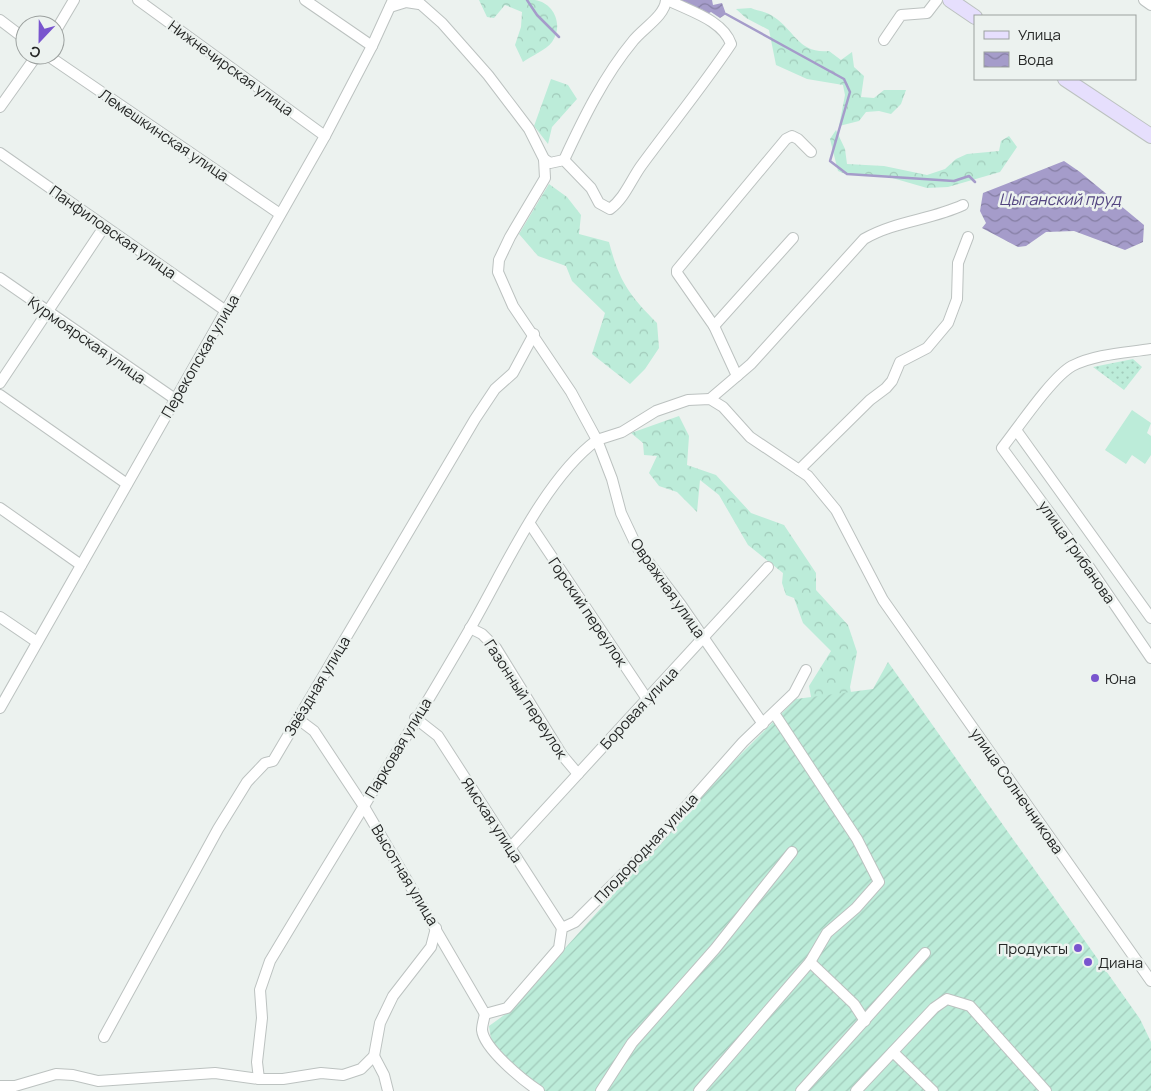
<svg xmlns="http://www.w3.org/2000/svg" width="1151" height="1091" font-family="Manrope,sans-serif">
  <style>
    .grass { fill: url(#grass-dots) }
    .forest { fill: url(#forest-crowns) }
    .park { fill: #bcecd9 }
    .garden { fill: url(#garden-furrows) }
    .water { fill: url(#water-waves) }
    .lines { fill: none; stroke-linecap: round; stroke-linejoin: round }
    .stream { stroke: #a59cca; stroke-width: 2.5 }
    .street-casing { stroke: #bcc2c0; stroke-width: 12 }
    .secondary-casing { stroke: #bcc2c0; stroke-width: 16 }
    .street { stroke: #fff; stroke-width: 10 }
    .secondary { stroke: #e6dffd; stroke-width: 14 }
    .poi-dot { fill: #7955ce; stroke: #ecf2ef; stroke-width: 2 }
    .labels { text-anchor: middle; dominant-baseline: central; stroke-width: 5; stroke-linejoin: round; paint-order: stroke }
    .street-label { font-size: 15px; fill: #252726; stroke: #ecf2ef }
    .poi-label { font-size: 15px; fill: #252726; stroke: #ecf2ef; text-anchor: start }
    .water-label { font-size: 16px; font-style: italic; fill: #534580; stroke: #ecf2ef }
  </style>
  <defs>
    <pattern id="grass-dots" width="8" height="8" patternUnits="userSpaceOnUse" patternTransform="scale(1.25)"><rect width="8" height="8" fill="#bcecd9"/><path d="M2 2h.1M6 6h.1" fill="none" stroke="#a1caba" stroke-width="1.8" stroke-linecap="round"/></pattern>
    <pattern id="forest-crowns" width="20" height="18" patternUnits="userSpaceOnUse" patternTransform="scale(1.25)"><rect width="20" height="18" fill="#bcecd9"/><path d="M2 6a3 3 0 1 1 6 0M12 15a3 3 0 1 1 6 0" fill="none" stroke="#a1caba"/></pattern>
    <pattern id="garden-furrows" width="10" height="10" patternUnits="userSpaceOnUse" patternTransform="scale(1.25)"><rect width="10" height="10" fill="#bcecd9"/><path d="M-1 1l2-2M0 10L10 0M9 11l2-2" fill="none" stroke="#a1caba"/></pattern>
    <pattern id="water-waves" width="16" height="10" patternUnits="userSpaceOnUse" patternTransform="scale(1.25)"><rect width="16" height="10" fill="#a59cca"/><path d="M0 5q4-4 8 0t8 0" fill="none" stroke="#867fa4"/></pattern>
  </defs>
  <rect width="100%" height="100%" fill="#ecf2ef"/>
  <!-- grass -->
  <path class="grass" d="M 1133,359 L 1142,367 L 1124,390 L 1093,367 Z"/>
  <!-- forest -->
  <g class="forest">
    <path d="M 479,0 C 497,0 517,0 535,0 C 554,3 564,25 552,42 C 546,50 531,56 523,62 L 515,45 L 521,27 L 522,12 L 505,5 L 494,18 L 487,17 Z"/>
    <path d="M 751,8 C 758,11 768,12 774,17 C 795,31 799,54 829,51 L 841,60 L 852,52 L 854,67 L 864,76 L 861,97 L 874,98 L 884,90 L 906,90 L 901,104 L 891,114 L 879,111 L 866,112 L 859,121 L 839,126 L 845,95 L 843,85 L 807,79 L 776,65 L 769,30 L 746,18 L 736,9 Z"/>
    <path d="M 551,79 L 568,85 L 577,99 L 552,127 L 548,144 L 534,126 Z"/>
    <path d="M 836,130 L 845,149 L 847,164 L 884,166 L 927,175 L 945,169 L 956,159 L 967,154 L 999,151 L 1001,141 L 1009,136 L 1017,147 L 1000,172 L 948,187 L 927,188 L 882,175 L 848,175 L 838,171 L 830,139 Z"/>
    <path d="M 549,184 L 567,197 L 581,215 L 579,234 L 609,242 C 619,281 629,295 657,323 L 659,348 L 645,369 L 630,384 L 592,354 L 605,313 L 572,281 L 566,266 L 538,256 L 519,234 Z"/>
    <path d="M 679,416 L 689,436 L 687,465 L 716,475 L 751,513 L 784,525 L 816,573 L 816,590 L 848,625 L 857,652 L 850,687 L 854,708 L 1151,1091 L 812,702 L 809,686 L 831,651 L 803,623 L 794,598 L 786,595 L 782,583 L 783,573 L 748,545 L 719,495 L 700,480 L 697,512 L 677,492 L 659,486 L 649,473 L 657,456 L 644,455 L 643,443 L 631,433 Z"/>
  </g>
  <!-- park -->
  <path class="park" d="M 1132,410 L 1151,423 L 1147,433 L 1151,436 L 1151,455 L 1145,464 L 1132,455 L 1126,464 L 1105,450 Z"/>
  <!-- garden -->
  <path class="garden" d="M 888,662 L 1140,1019 L 1151,1042 L 1151,1091 L 542,1091 L 492,1045 L 489,1026 L 507,1013 L 720,775 L 796,699 L 873,689 Z"/>
  <!-- water -->
  <g class="water">
    <path d="M 675,0 L 712,0 L 713,5 L 722,3 L 726,14 L 720,18 L 711,12 L 704,16 L 702,9 L 692,9 Z"/>
    <path d="M 1064,161 L 1080,172 L 1144,225 L 1143,242 L 1125,250 L 1074,231 L 1046,232 L 1026,246 L 1018,247 L 982,228 L 986,223 L 980,211 L 983,193 Z"/>
  </g>
  <g class="lines">
    <!-- stream -->
    <g class="stream">
      <path d="M 527,0 L 537,15 L 559,37"/>
      <path d="M 726,14 L 844,79 L 850,92 L 830,161 L 847,174 L 954,181 L 969,176 L 975,182"/>
    </g>
    <!-- street casing -->
    <g class="street-casing">
      <g id="street">
        <path d="M 138,0 L 325,136"/>
        <path d="M 305,0 L 372,46"/>
        <path d="M 416,0 L 442,23 L 488,75 L 529,129 L 544,159 L 550,163 L 564,160 L 591,188 L 599,203 L 610,209 C 624,199 631,180 641,166 C 671,125 703,86 731,44 C 723,20 689,11 668,0"/>
        <path d="M 1144,0 L 1151,5"/>
        <path d="M 390,7 L 406,2 L 419,4"/>
        <path d="M 0,20 L 25,39"/>
        <path d="M 55,32 L 74,0"/>
        <path d="M 884,40 L 901,15 L 927,13 L 937,0"/>
        <path d="M 47,55 L 280,214"/>
        <path d="M 0,107 L 37,55"/>
        <path d="M 0,153 L 226,311"/>
        <path d="M 544,159 L 545,178 L 510,237 L 499,260 L 498,272 L 513,306 L 571,392 L 597,440 L 622,432 L 656,411 L 688,400 L 710,399 L 723,407 L 750,437 L 808,476 L 836,510 L 883,600 L 1151,981"/>
        <path d="M 564,160 C 583,119 604,76 633,41 C 642,29 665,16 666,0"/>
        <path d="M 0,278 L 175,399"/>
        <path d="M 714,326 L 793,238"/>
        <path d="M 1151,349 C 1125,353 1096,354 1072,366 C 1052,377 1018,428 1002,448 L 1085,561 L 1151,658"/>
        <path d="M 737,376 L 751,364 L 864,239 C 895,221 931,220 963,205"/>
        <path d="M 0,383 L 104,227"/>
        <path d="M 0,395 L 127,484"/>
        <path d="M 710,399 L 737,376 L 714,326 L 677,273 L 677,270 L 786,139 L 792,136 L 798,139 L 811,152"/>
        <path d="M 1016,430 L 1151,618"/>
        <path d="M 799,470 L 870,400 L 886,388 L 892,381 L 900,362 L 927,348 L 948,323 L 957,299 L 958,263 L 968,237"/>
        <path d="M 0,508 L 81,565"/>
        <path d="M 530,524 L 647,699"/>
        <path d="M 0,617 L 37,642"/>
        <path d="M 470,628 L 482,634 L 496,648 L 562,755 L 578,774"/>
        <path d="M 0,708 L 325,136 L 372,46 L 393,0"/>
        <path d="M 415,718 L 438,736 L 562,928"/>
        <path d="M 298,719 L 314,731 L 363,805 L 485,1014"/>
        <path d="M 510,848 L 768,567"/>
        <path d="M 810,962 L 854,1004 L 865,1021"/>
        <path d="M 485,1014 L 507,1008 L 559,948 L 562,928 L 575,922 L 652,845 L 743,742 L 794,693 L 806,670"/>
        <path d="M 485,1014 C 484,1019 482,1025 482,1030 C 484,1049 524,1081 539,1091"/>
        <path d="M 104,1037 L 218,829 L 247,782 L 265,763 L 273,761 L 475,419 L 495,389 L 513,373 L 534,334"/>
        <path d="M 893,1052 L 933,1091"/>
        <path d="M 374,1056 L 384,1075 L 388,1091"/>
        <path d="M 259,1079 L 257,1062 L 262,1018 L 260,990 L 270,961 C 336,850 406,740 471,627 C 504,570 544,479 597,440 L 612,479 L 621,513 L 637,547 L 681,605 L 763,724"/>
        <path d="M 0,1086 L 15,1086 L 56,1074 L 73,1075 L 98,1081 L 215,1073 L 259,1079 L 283,1079 L 321,1073 L 343,1075 L 361,1069 L 374,1056 L 380,1023 L 393,996 L 431,947 L 436,928"/>
        <path d="M 601,1091 L 632,1043 L 715,949 L 792,852"/>
        <path d="M 699,1091 L 810,962 L 827,933 L 856,908 L 879,882 L 857,839 L 774,713"/>
        <path d="M 801,1091 L 925,953"/>
        <path d="M 856,1091 L 934,1008 L 947,999 L 970,1006 L 1046,1091"/>
      </g>
    </g>
    <!-- secondary casing -->
    <g class="secondary-casing">
      <g id="secondary">
        <path d="M 950,0 L 975,17"/>
        <path d="M 1065,79 L 1151,136"/>
      </g>
    </g>
    <!-- street -->
    <use href="#street" class="street"/>
    <!-- secondary -->
    <use href="#secondary" class="secondary"/>
  </g>
  <!-- markers -->
  <g class="poi-dot">
    <circle cx="1095" cy="678" r="5"/>
    <circle cx="1078" cy="948" r="5"/>
    <circle cx="1088" cy="962" r="5"/>
  </g>
  <g class="labels">
    <!-- street labels -->
    <g class="street-label">
      <text transform="translate(231 68) rotate(36)">Нижнечирская улица</text>
      <text transform="translate(164 135) rotate(34)">Лемешкинская улица</text>
      <text transform="translate(113 232) rotate(35)">Панфиловская улица</text>
      <text transform="translate(87 340) rotate(35)">Курмоярская улица</text>
      <text transform="translate(200 356) rotate(-60)">Перекопская улица</text>
      <text transform="translate(1077 552) rotate(55)">улица Грибанова</text>
      <text transform="translate(668 588) rotate(55)">Овражная улица</text>
      <text transform="translate(588 612) rotate(56)">Горский переулок</text>
      <text transform="translate(317 686) rotate(-59)">Звёздная улица</text>
      <text transform="translate(526 699) rotate(57)">Газонный переулок</text>
      <text transform="translate(639 708) rotate(-47)">Боровая улица</text>
      <text transform="translate(398 748) rotate(-59)">Парковая улица</text>
      <text transform="translate(1017 791) rotate(55)">улица Солнечникова</text>
      <text transform="translate(492 820) rotate(57)">Ямская улица</text>
      <text transform="translate(646 848) rotate(-47)">Плодородная улица</text>
      <text transform="translate(405 875) rotate(59)">Высотная улица</text>
    </g>
    <!-- poi labels -->
    <g class="poi-label">
      <text x="1105" y="678">Юна</text>
      <text x="1068" y="948" text-anchor="end">Продукты</text>
      <text x="1098" y="962">Диана</text>
    </g>
    <!-- water labels -->
    <g class="water-label">
      <text x="1060" y="199">Цыганский пруд</text>
    </g>
  </g>
  <!-- legend -->
  <rect x="974" y="15" width="162" height="65" fill="#ecf2ef" stroke="#9ca19f"/>
  <rect x="984" y="31" width="25" height="8" fill="#e6dffd" stroke="#9ca19f"/>
  <text x="1018" y="40" font-size="15" fill="#252726">Улица</text>
  <rect x="984" y="52" width="25" height="15" fill="url(#water-waves)" stroke="#9ca19f"/>
  <text x="1018" y="65" font-size="15" fill="#252726">Вода</text>
  <!-- north arrow -->
  <g transform="translate(40 40) rotate(202)"><circle r="24" fill="#ecf2ef" stroke="#9ca19f"/>
  <path d="M0-4L9 19L0 12L-9 19Z" fill="#7955ce"/>
  <text y="-8" font-size="14" font-weight="bold" text-anchor="middle" fill="#252726">С</text>
  </g>
</svg>
